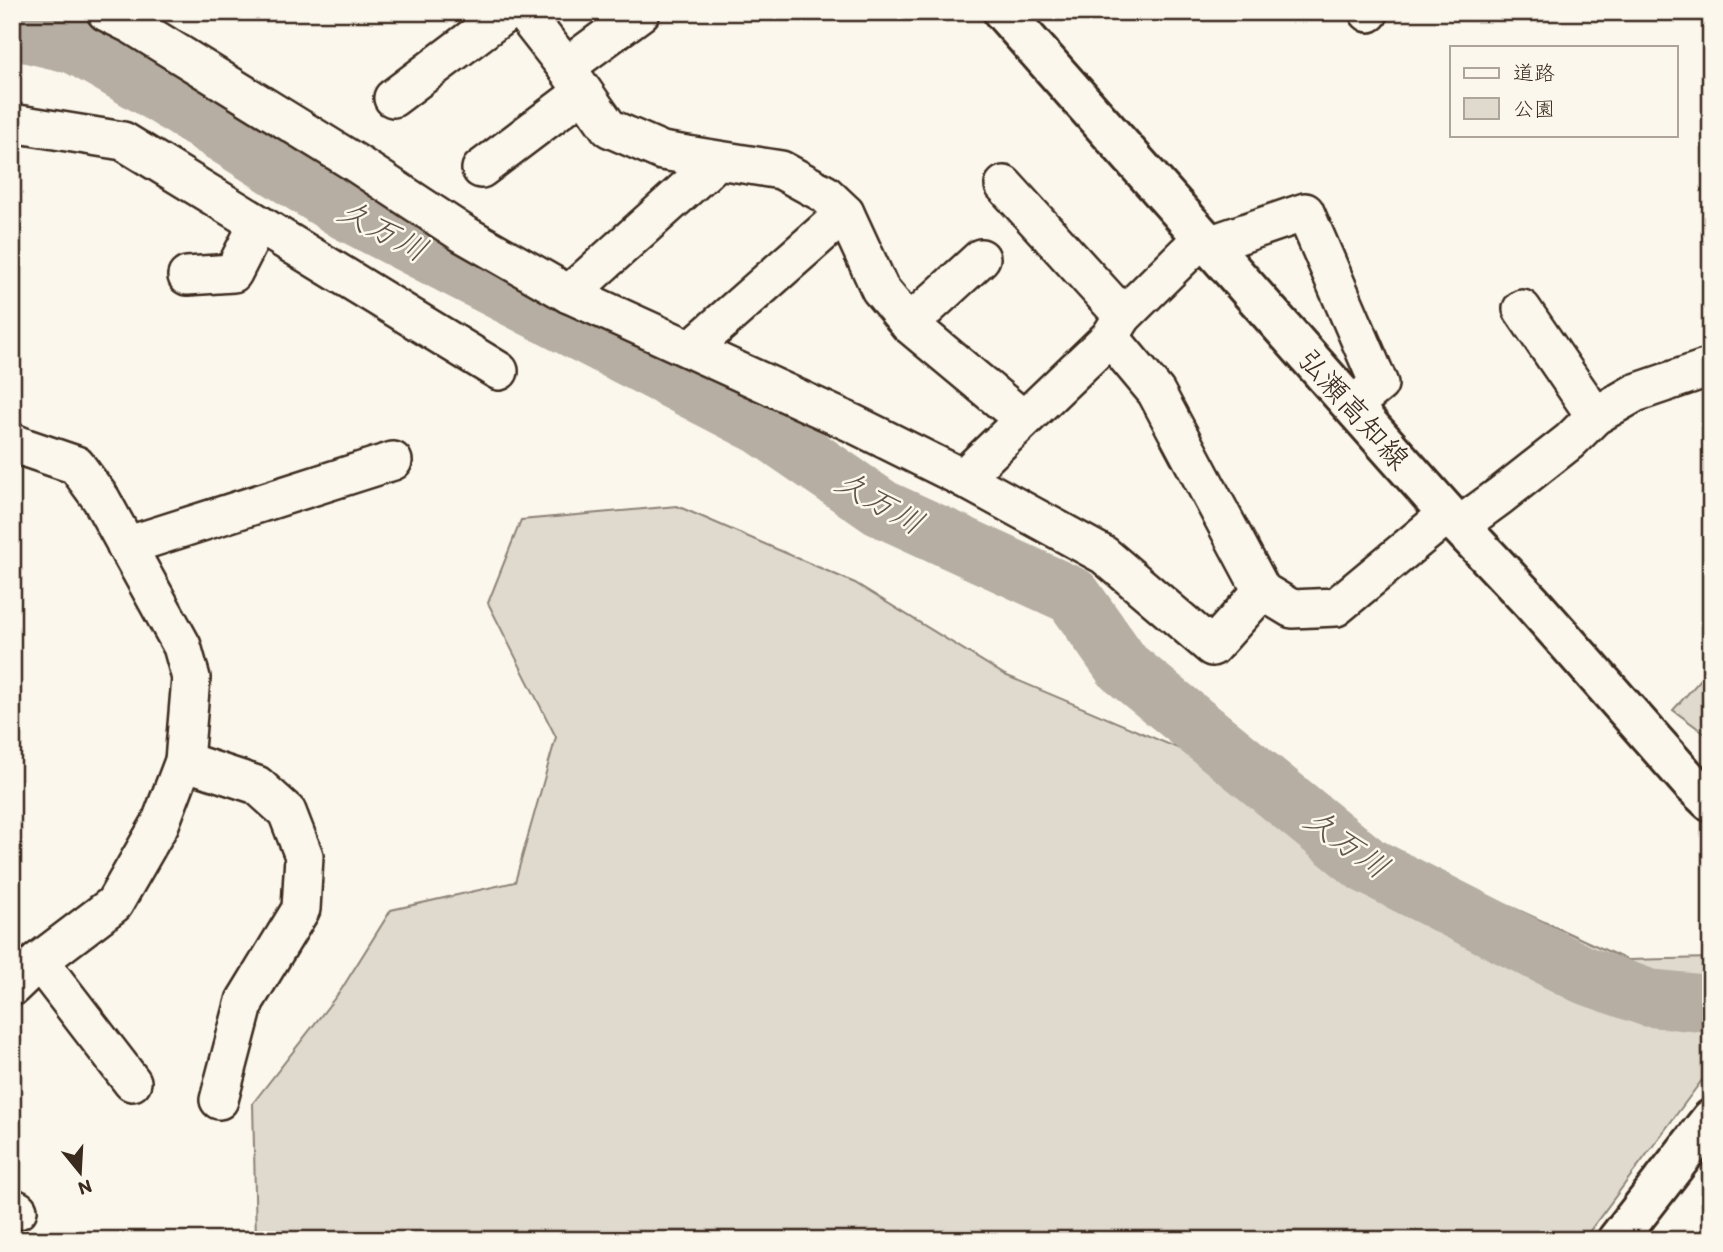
<svg xmlns="http://www.w3.org/2000/svg" width="1723" height="1252" font-family="Itim,'Klee One',sans-serif">
  <style>
    .green { fill: #dfd9ce; stroke: #8d8276; stroke-width: 2 }
    .lines { fill: none; stroke-linecap: round; stroke-linejoin: round }
    .river { stroke: #b6aea2; stroke-width: 58 }
    .minor-casing { stroke: #3b2a1e; stroke-width: 42 }
    .secondary-casing { stroke: #3b2a1e; stroke-width: 44 }
    .motorway-casing { stroke: #3b2a1e; stroke-width: 44 }
    .minor { stroke: #fbf7ec; stroke-width: 37 }
    .secondary { stroke: #fbf7ec; stroke-width: 38 }
    .motorway { stroke: #fbf7ec; stroke-width: 38 }
    .labels { text-anchor: middle; dominant-baseline: central; stroke-width: 5; stroke-linejoin: round; paint-order: stroke }
    .street-label { font-size: 30px; fill: #3b2a1e; stroke: #fbf7ec }
    .water-label { font-size: 32px; font-style: italic; fill: #605246; stroke: #fbf7ec }
  </style>
  <rect width="100%" height="100%" fill="#fbf7ec"/>
  <filter id="ink" filterUnits="userSpaceOnUse"><feTurbulence type="fractalNoise" baseFrequency=".0143" numOctaves="2"/><feDisplacementMap in="SourceGraphic" scale="14" xChannelSelector="R" yChannelSelector="G"/><feConvolveMatrix kernelMatrix="1 2 1 2 8 2 1 2 1" color-interpolation-filters="sRGB"/></filter>
  <g filter="url(#ink)">
    <!-- green -->
    <g class="green">
      <path d="M 677,506 L 855,583 L 1005,675 L 1298,799 L 1399,862 L 1514,908 L 1627,960 L 1711,958 L 1711,1068 L 1583,1240 L 256,1240 L 253,1103 L 341,990 L 391,910 L 515,882 L 556,737 L 488,603 L 521,520 Z"/>
      <path d="M 1711,668 L 1711,738 L 1673,710 Z"/>
    </g>
    <g class="lines">
      <!-- river -->
      <path class="river" d="M 12,30 L 75,45 L 88,52 L 147,86 L 347,212 L 762,426 L 881,508 L 1073,596 L 1123,667 L 1367,865 L 1584,975 L 1649,998 L 1711,1004"/>
      <!-- minor casing -->
      <g class="minor-casing">
        <g id="minor">
          <path d="M 106,12 L 132,25 L 354,162 L 462,233 L 569,294 L 852,423 L 963,478 L 1104,555 L 1212,647 L 1262,591"/>
          <path d="M 523,12 L 566,67 L 609,128 L 662,151 L 781,170 L 825,194 L 845,213 L 880,289 L 909,324 L 1023,419"/>
          <path d="M 1368,12 L 1369,13"/>
          <path d="M 566,67 L 641,12"/>
          <path d="M 393,98 L 507,12"/>
          <path d="M 12,123 L 123,141 L 499,371"/>
          <path d="M 481,169 L 583,92"/>
          <path d="M 1004,185 L 1123,316"/>
          <path d="M 1209,245 L 1305,212 L 1379,384 L 1352,406"/>
          <path d="M 187,276 L 233,273 L 258,224"/>
          <path d="M 569,294 L 717,161"/>
          <path d="M 1522,309 L 1595,416"/>
          <path d="M 909,324 L 981,258"/>
          <path d="M 1110,337 L 1156,392 L 1262,591 L 1292,609 L 1336,607 L 1448,514"/>
          <path d="M 691,349 L 845,213"/>
          <path d="M 12,442 L 26,448 L 76,465 L 101,499 L 182,646 L 191,678 L 184,761 L 160,824 L 114,904 L 39,961 L 12,987"/>
          <path d="M 963,478 L 1110,337 L 1123,316 L 1203,237"/>
          <path d="M 1459,526 L 1500,496 L 1570,441 L 1595,416 L 1635,393 L 1711,367"/>
          <path d="M 126,546 L 393,461"/>
          <path d="M 184,761 L 257,785 L 287,812 L 304,856 L 301,909 L 245,1001 L 219,1100"/>
          <path d="M 39,961 L 132,1082"/>
          <path d="M 12,1207 L 18,1210"/>
        </g>
      </g>
      <!-- secondary casing -->
      <g class="secondary-casing">
        <path id="secondary" d="M 1003,12 L 1352,406 L 1448,514 L 1532,603 L 1691,783 L 1711,802"/>
      </g>
      <!-- motorway casing -->
      <g class="motorway-casing">
        <path id="motorway" d="M 1617,1240 L 1711,1119"/>
      </g>
      <!-- minor -->
      <use href="#minor" class="minor"/>
      <!-- secondary -->
      <use href="#secondary" class="secondary"/>
      <!-- motorway -->
      <use href="#motorway" class="motorway"/>
    </g>
  </g>
  <g class="labels">
    <!-- street labels -->
    <g class="street-label">
      <text transform="translate(1354 409) rotate(48)">弘瀬高知線</text>
    </g>
    <!-- water labels -->
    <g class="water-label">
      <text transform="translate(383 230) rotate(28)">久万川</text>
      <text transform="translate(880 502) rotate(30)">久万川</text>
      <text transform="translate(1347 843) rotate(36)">久万川</text>
    </g>
  </g>
  <!-- margin -->
  <rect width="1723" height="1252" fill="none" stroke="#fbf7ec" stroke-width="42"/>
  <rect x="21" y="21" width="1681" height="1210" fill="none" stroke="#3b2a1e" stroke-width="2.5" filter="url(#ink)"/>
  <!-- legend -->
  <rect x="1450" y="46" width="228" height="91" fill="#fbf7ec" stroke="#aea59a" stroke-width="2"/>
  <rect x="1464" y="68" width="35" height="10" fill="#fbf7ec" stroke="#aea59a" stroke-width="2"/>
  <text x="1513" y="80" font-size="21" fill="#3b2a1e">道路</text>
  <rect x="1464" y="98" width="35" height="21" fill="#dfd9ce" stroke="#aea59a" stroke-width="2"/>
  <text x="1513" y="116" font-size="21" fill="#3b2a1e">公園</text>
  <!-- north arrow -->
  <g transform="translate(80 1172) rotate(162)" stroke="#fbf7ec" stroke-width="5" paint-order="stroke">
  <path d="M0-5L12 26L0 18L-12 26Z" fill="#3b2a1e"/>
  <text y="-10" font-size="19" font-weight="bold" text-anchor="middle" fill="#3b2a1e">N</text>
  </g>
</svg>
